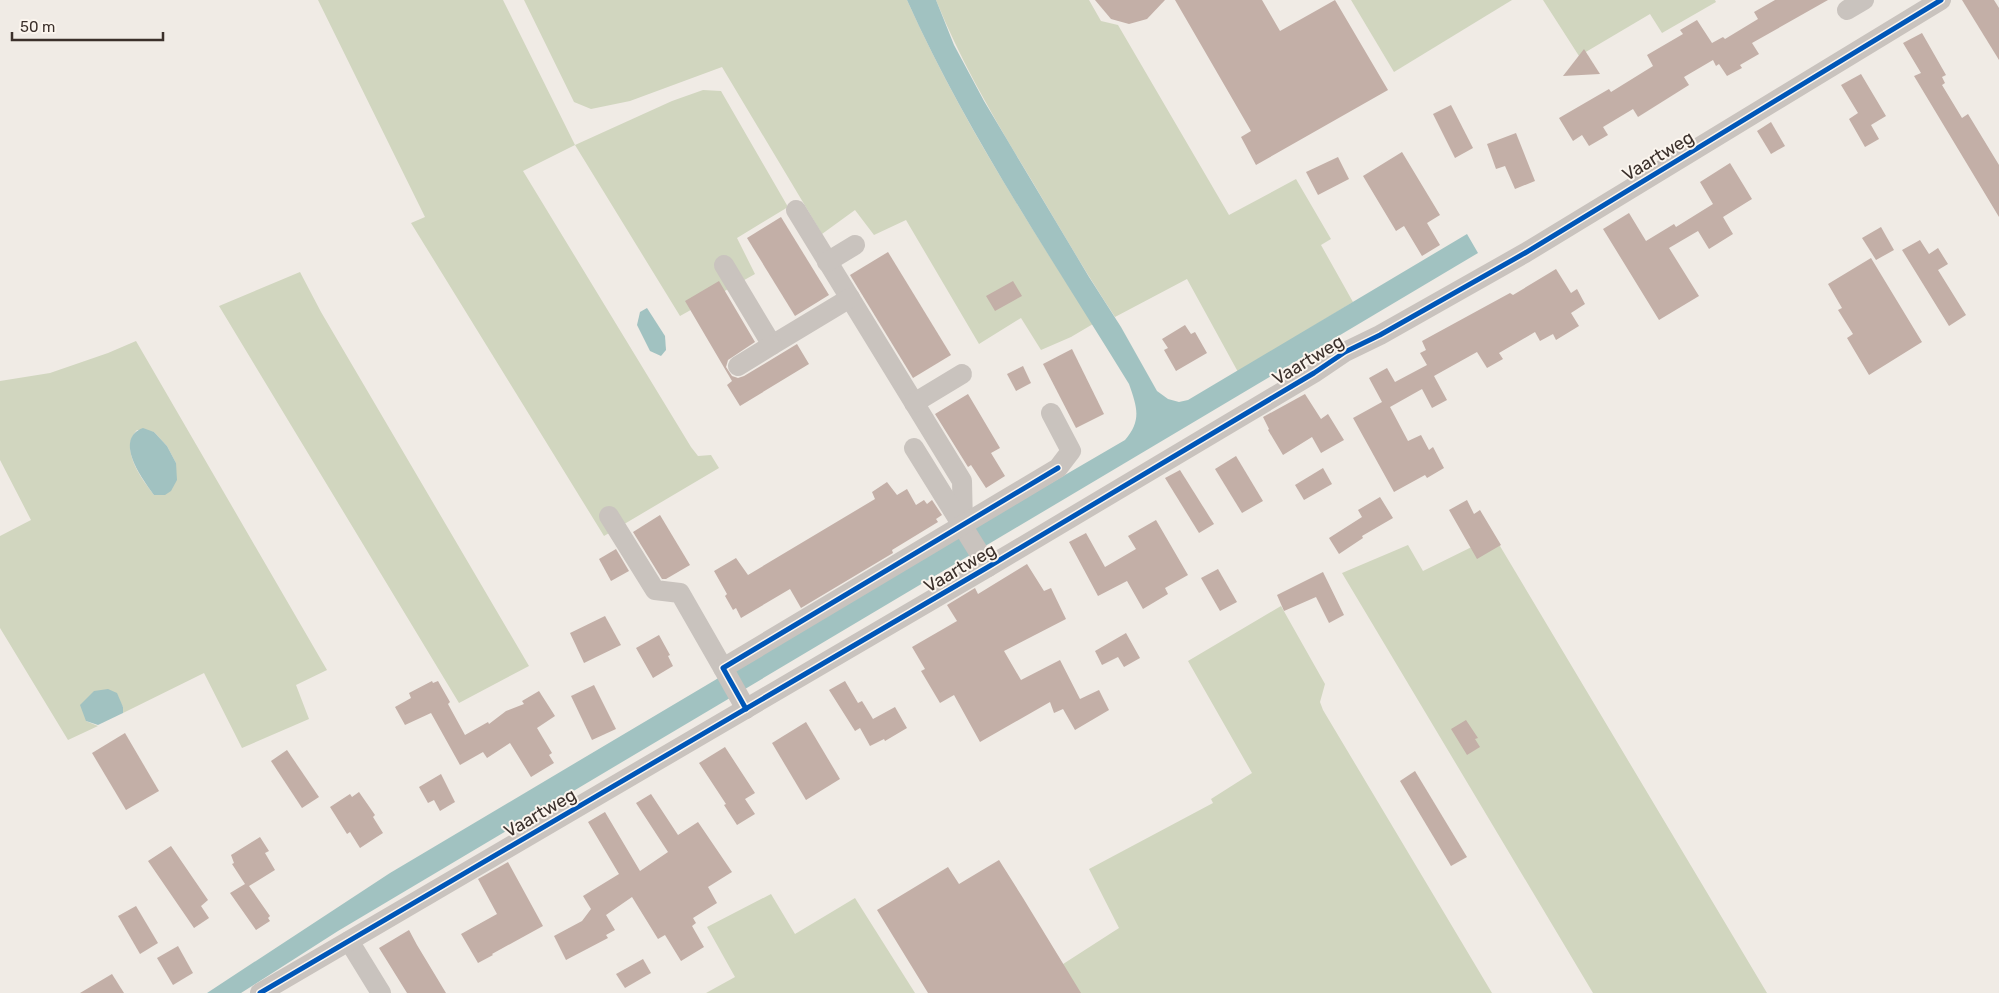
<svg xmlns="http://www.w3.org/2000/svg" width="1999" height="993" font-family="Rubik,sans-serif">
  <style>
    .green { fill: #d1d6bf; fill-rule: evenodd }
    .water { fill: #a1c2c1 }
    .building { fill: #c3afa7 }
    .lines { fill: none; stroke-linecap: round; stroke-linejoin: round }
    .minor { stroke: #c9c3be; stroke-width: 20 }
    .cycleway-casing { stroke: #fbf5ee; stroke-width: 8 }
    .cycleway { stroke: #0057b8; stroke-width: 5 }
    .labels { text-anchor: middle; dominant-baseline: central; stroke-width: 4; stroke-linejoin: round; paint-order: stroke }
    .street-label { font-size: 18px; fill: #3b302b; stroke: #fbf5ee }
  </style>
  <rect width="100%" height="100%" fill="#f0ebe5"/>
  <!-- green -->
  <g class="green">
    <path d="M 318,0 L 503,0 L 575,145 L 672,101 L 703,90 L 721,91 L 788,207 L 737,238 L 755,274 L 680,316 L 575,145 L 523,171 L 691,447 L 698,456 L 711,455 L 719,468 L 604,536 L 411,223 L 425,217 Z"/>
    <path d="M 524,0 L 907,0 C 958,114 1026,220 1093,324 L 1071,337 L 1041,350 L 1021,318 L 979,344 L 906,220 L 874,235 L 855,210 L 822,234 L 722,67 L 630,101 L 591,109 L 574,102 Z"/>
    <path d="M 936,0 L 1089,0 L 1101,21 L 1118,25 L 1229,215 L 1296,179 L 1331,239 L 1321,245 L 1353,302 L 1238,372 L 1187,279 L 1115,317 C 1086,273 1059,227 1032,181 C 996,122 962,64 936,0 Z"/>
    <path d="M 1351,0 L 1512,0 L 1394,72 Z"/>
    <path d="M 1543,0 L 1715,0 L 1716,2 L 1662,33 L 1650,14 L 1579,56 Z"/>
    <path d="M 300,272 L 321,312 L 529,666 L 459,703 L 219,306 Z"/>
    <path d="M 136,341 L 327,670 L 296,685 L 309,719 L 242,748 L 204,673 L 123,713 L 123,706 L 86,721 L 98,726 L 68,740 L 0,628 L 0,536 L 31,520 L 0,460 L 0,381 L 50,373 L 108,353 ZM 137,430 L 154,432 L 167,446 L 176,463 L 154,495 C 141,478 119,449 137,430 Z"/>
    <path d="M 1494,536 L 1767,993 L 1593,993 L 1342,573 L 1408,545 L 1423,571 Z"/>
    <path d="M 1281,606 L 1325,684 L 1320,702 L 1323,710 L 1492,993 L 1077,993 L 1060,966 L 1119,928 L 1089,869 L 1213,803 L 1211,799 L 1252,773 L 1188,661 Z"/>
    <path d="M 771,894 L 795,934 L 855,898 L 915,993 L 706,993 L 735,977 L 707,927 Z"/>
  </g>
  <!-- water -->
  <g class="water">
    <path d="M 907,0 L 936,0 L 954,45 L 984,101 L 1089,277 L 1121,327 L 1157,391 L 1168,399 L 1179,402 L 1188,400 L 1467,234 L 1478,253 L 338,931 L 241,993 L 207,993 L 390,873 L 784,639 L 1125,440 C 1142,420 1137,407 1129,384 C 1052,258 968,136 907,0 Z"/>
    <path d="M 647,308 L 665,336 L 666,350 L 661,356 L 650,351 L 637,325 L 640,312 Z"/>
    <path d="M 143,428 L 154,432 L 167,446 L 176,463 L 177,480 L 171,491 L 165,495 L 154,495 C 142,479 113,439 143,428 Z"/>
    <path d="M 108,689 L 117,693 L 123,707 L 123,713 L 98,725 L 86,721 L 80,705 L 94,691 Z"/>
  </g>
  <!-- building -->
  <g class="building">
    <path d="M 1095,0 L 1165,0 L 1147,19 L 1129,24 L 1111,19 Z"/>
    <path d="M 1175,0 L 1262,0 L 1280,31 L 1335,0 L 1388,90 L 1256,165 L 1241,137 L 1251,131 Z"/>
    <path d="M 1775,0 L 1828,0 L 1752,43 L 1759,54 L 1740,65 L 1742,68 L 1727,76 L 1719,64 L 1716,66 L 1713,60 L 1684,77 L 1689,85 L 1638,117 L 1633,109 L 1603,127 L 1608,135 L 1589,146 L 1582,135 L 1573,141 L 1559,118 L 1609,89 L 1611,92 L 1653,66 L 1647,55 L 1683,34 L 1680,30 L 1697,20 L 1712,43 L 1723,37 L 1725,39 L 1758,19 L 1754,12 Z"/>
    <path d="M 1962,0 L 1994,0 L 1999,8 L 1999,60 Z"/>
    <path d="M 1922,33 L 1946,75 L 1942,77 L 1945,83 L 1942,85 L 1962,118 L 1968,114 L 1999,165 L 1999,217 L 1914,76 L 1921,73 L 1903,43 Z"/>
    <path d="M 1584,49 L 1600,74 L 1563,76 Z"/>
    <path d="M 1861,74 L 1886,116 L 1871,125 L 1879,139 L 1865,147 L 1849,119 L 1858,113 L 1841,85 Z"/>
    <path d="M 1451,105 L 1473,148 L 1455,158 L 1433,114 Z"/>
    <path d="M 1771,122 L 1785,146 L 1771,154 L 1757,131 Z"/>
    <path d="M 1516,133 L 1535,181 L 1515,189 L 1505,166 L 1496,169 L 1487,144 Z"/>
    <path d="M 1402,152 L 1440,215 L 1427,223 L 1440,245 L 1422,256 L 1404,226 L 1396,231 L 1363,176 Z"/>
    <path d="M 1338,157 L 1349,179 L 1318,195 L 1306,172 Z"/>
    <path d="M 1730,163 L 1752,199 L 1723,217 L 1733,234 L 1709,249 L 1698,231 L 1669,248 L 1699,296 L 1659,320 L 1603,229 L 1629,213 L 1646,241 L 1674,224 L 1676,227 L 1713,204 L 1700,182 Z"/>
    <path d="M 781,217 L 829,295 L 795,316 L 747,238 Z"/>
    <path d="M 1881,227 L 1894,250 L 1876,260 L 1862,238 Z"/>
    <path d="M 1920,240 L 1929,254 L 1938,248 L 1948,264 L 1938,270 L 1966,315 L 1949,326 L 1902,250 Z"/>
    <path d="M 888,252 L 951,355 L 913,378 L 850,275 Z"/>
    <path d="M 1871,258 L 1922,342 L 1869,375 L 1847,338 L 1853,334 L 1838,310 L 1842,308 L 1828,284 Z"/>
    <path d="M 1556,269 L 1571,293 L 1577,289 L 1585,304 L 1571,313 L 1579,326 L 1556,340 L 1553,334 L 1540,341 L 1535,332 L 1499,353 L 1503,359 L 1487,368 L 1477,352 L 1434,376 L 1447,400 L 1432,408 L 1422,389 L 1390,407 L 1408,441 L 1421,435 L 1429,450 L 1433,447 L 1444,468 L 1427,478 L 1425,475 L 1394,492 L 1353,418 L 1382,402 L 1369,378 L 1387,368 L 1395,382 L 1427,365 L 1420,353 L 1426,350 L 1422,341 L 1510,293 L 1513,295 Z"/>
    <path d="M 719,281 L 755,342 L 728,360 L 726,367 L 732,376 L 738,378 L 744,376 L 797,344 L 809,364 L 740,406 L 727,385 L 732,381 L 685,301 Z"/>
    <path d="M 1013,281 L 1022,296 L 995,311 L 986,296 Z"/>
    <path d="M 1185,325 L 1191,334 L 1195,332 L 1207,353 L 1176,371 L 1164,350 L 1168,348 L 1162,339 Z"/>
    <path d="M 1072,349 L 1104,414 L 1076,428 L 1043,364 Z"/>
    <path d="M 1023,366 L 1031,383 L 1016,391 L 1007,374 Z"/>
    <path d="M 968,394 L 1000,448 L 991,453 L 1005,476 L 986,488 L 971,465 L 968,467 L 935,414 Z"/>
    <path d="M 1305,394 L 1321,419 L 1328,414 L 1344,440 L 1321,453 L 1312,437 L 1283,455 L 1268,430 L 1269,429 L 1263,417 Z"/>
    <path d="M 1236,456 L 1263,501 L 1242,513 L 1215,469 Z"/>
    <path d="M 1323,468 L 1332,484 L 1304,500 L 1295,485 Z"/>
    <path d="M 1180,470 L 1214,524 L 1199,533 L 1165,478 Z"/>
    <path d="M 887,482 L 897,495 L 907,489 L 916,505 L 924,500 L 927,504 L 932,500 L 942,515 L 936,519 L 938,522 L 892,550 L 893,553 L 801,608 L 790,589 L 741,618 L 736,608 L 733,610 L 725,596 L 727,594 L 714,571 L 736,558 L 748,575 L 875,499 L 872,492 Z"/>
    <path d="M 1380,497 L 1393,518 L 1362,536 L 1363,538 L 1339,554 L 1329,538 L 1362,517 L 1358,510 Z"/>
    <path d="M 1467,500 L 1474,514 L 1480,510 L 1501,545 L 1477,559 L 1449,510 Z"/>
    <path d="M 660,515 L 690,565 L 666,579 L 662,579 L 633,532 Z"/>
    <path d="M 1156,520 L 1188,575 L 1165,588 L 1168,594 L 1143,609 L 1127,581 L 1098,596 L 1069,542 L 1086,533 L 1105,567 L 1136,549 L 1128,536 Z"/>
    <path d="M 616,549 L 629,571 L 611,581 L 599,559 Z"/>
    <path d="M 1027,564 L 1044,591 L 1051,588 L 1066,619 L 1004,651 L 1021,680 L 1060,660 L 1080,699 L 1099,690 L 1109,710 L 1075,730 L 1063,709 L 1054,713 L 1050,702 L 980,742 L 954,695 L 940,703 L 921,671 L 925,669 L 912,647 L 957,621 L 947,605 L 975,588 L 978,594 Z"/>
    <path d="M 1218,569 L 1237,602 L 1220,611 L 1201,578 Z"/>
    <path d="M 1323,572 L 1344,615 L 1329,623 L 1316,597 L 1284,611 L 1277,595 Z"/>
    <path d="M 605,616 L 621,645 L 584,663 L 570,633 Z"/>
    <path d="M 1126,633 L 1140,658 L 1124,667 L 1118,657 L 1102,665 L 1095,651 Z"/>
    <path d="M 659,635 L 670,655 L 668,656 L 673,666 L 653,678 L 636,648 Z"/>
    <path d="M 432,681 L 433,683 L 438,681 L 450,702 L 448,704 L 465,735 L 488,722 L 489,724 L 506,711 L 524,704 L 522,701 L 539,691 L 555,716 L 537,728 L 552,753 L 549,755 L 554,763 L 531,777 L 510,743 L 487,758 L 483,752 L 460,765 L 431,713 L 405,725 L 395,707 L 411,698 L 409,693 Z"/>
    <path d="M 845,681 L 858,703 L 862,701 L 873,719 L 895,707 L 907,728 L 885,741 L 884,739 L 870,746 L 860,728 L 855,731 L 829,690 Z"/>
    <path d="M 594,685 L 616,729 L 592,740 L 571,696 Z"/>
    <path d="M 1466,720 L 1478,738 L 1475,739 L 1480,747 L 1467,755 L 1451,729 Z"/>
    <path d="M 806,722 L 840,779 L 806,800 L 772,743 Z"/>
    <path d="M 125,733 L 159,791 L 126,810 L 92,753 Z"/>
    <path d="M 725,747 L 755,793 L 745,799 L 755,814 L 737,825 L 724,805 L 726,804 L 699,763 Z"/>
    <path d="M 287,750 L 319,797 L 302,808 L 271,761 Z"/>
    <path d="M 1415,771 L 1467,857 L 1451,866 L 1400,781 Z"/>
    <path d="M 441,774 L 455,802 L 440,811 L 434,800 L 428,803 L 419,787 Z"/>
    <path d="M 359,792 L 375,815 L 373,817 L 383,833 L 360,848 L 350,832 L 347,834 L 330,807 L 350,794 L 352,797 Z"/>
    <path d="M 651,794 L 678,835 L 698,822 L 732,872 L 708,887 L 717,903 L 693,918 L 696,923 L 692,926 L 704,947 L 681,961 L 665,935 L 658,939 L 632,897 L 606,915 L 615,930 L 606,935 L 608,938 L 566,960 L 554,936 L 582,921 L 591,909 L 583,896 L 619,874 L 588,822 L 605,812 L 640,871 L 668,852 L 636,803 Z"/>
    <path d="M 260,837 L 269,851 L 265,853 L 275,870 L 249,886 L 270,916 L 268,918 L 270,921 L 256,930 L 230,893 L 245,884 L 232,864 L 234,863 L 231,855 Z"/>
    <path d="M 171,846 L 208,900 L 201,906 L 209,918 L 194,928 L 148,861 Z"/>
    <path d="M 999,860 L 1023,898 L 1081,993 L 928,993 L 877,910 L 948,867 L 959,884 Z"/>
    <path d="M 508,862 L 543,926 L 492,954 L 493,955 L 478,963 L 461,934 L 497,914 L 478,879 Z"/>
    <path d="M 136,906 L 158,943 L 140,954 L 118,916 Z"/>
    <path d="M 409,930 L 417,945 L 446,993 L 407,993 L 379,948 Z"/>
    <path d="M 178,946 L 193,973 L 173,985 L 157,958 Z"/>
    <path d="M 643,959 L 651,973 L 625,988 L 616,974 Z"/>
    <path d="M 112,974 L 124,993 L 80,993 Z"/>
  </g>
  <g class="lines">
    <!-- minor -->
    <g class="minor">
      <path d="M 1847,10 L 1864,0"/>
      <path d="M 796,210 L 962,481 L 963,525"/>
      <path d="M 827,262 L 855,245"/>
      <path d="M 724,265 L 772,345 L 850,298"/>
      <path d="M 738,366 L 772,345"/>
      <path d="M 914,403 L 962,374"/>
      <path d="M 914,448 L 988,567"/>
      <path d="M 609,516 L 655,590 L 680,593 L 723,668"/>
      <path d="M 746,709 L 723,668 L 1058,468 L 1071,451 L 1051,413"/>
      <path d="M 349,941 L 381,993"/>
      <path d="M 260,993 L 988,567 L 1314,373 L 1345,352 L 1380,335 L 1525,253 L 1941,0"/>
    </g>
    <!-- cycleway casing -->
    <g class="cycleway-casing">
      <g id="cycleway">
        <path d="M 746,709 L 723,668 L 1058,468"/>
        <path d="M 260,993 L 988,567 L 1314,373 L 1345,352 L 1380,335 L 1525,253 L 1941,0"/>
      </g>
    </g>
    <!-- cycleway -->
    <use href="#cycleway" class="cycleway"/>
  </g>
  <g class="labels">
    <!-- street labels -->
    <g class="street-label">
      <text transform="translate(1658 156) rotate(-31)">Vaartweg</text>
      <text transform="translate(1308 360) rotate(-31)">Vaartweg</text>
      <text transform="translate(960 568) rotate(-30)">Vaartweg</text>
      <text transform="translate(540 813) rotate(-30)">Vaartweg</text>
    </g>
  </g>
  <!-- scale -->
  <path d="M12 32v8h151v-8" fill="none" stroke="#3b302b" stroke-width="2.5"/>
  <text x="20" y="32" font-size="15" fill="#3b302b" stroke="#fbf5ee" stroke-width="4" paint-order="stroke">50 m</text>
</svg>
